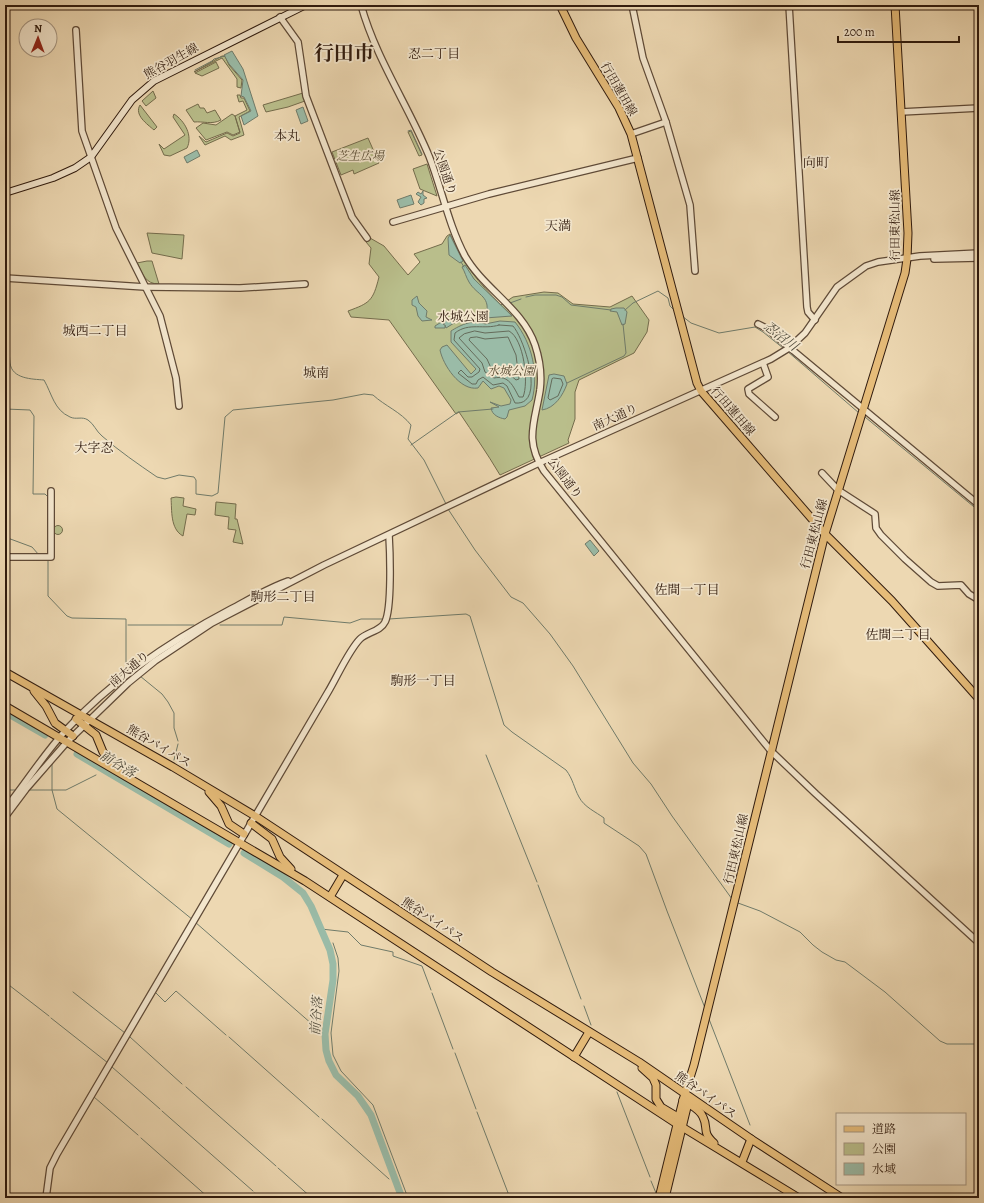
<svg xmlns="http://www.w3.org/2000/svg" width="984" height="1203" font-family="Alegreya,'Noto Serif JP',serif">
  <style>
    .green { fill: #b9be8b; stroke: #746c4c }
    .water { fill: #9abba7; stroke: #707b6a }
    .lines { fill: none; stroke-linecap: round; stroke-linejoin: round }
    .shore { stroke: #656b5a; stroke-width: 1 }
    .stream { stroke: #707b6a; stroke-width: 1 }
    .river { stroke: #9abba7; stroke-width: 7 }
    .tertiary-casing { stroke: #5f4a37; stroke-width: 8 }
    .secondary-casing { stroke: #301b0e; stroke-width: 8 }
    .primary-casing { stroke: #301b0e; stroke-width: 9 }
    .trunk-casing { stroke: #301b0e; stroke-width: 9 }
    .tertiary { stroke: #f3e6cd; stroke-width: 5.5 }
    .secondary { stroke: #f3e6cd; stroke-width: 6 }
    .primary { stroke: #e6bc79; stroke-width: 7 }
    .trunk { stroke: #e6bc79; stroke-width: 7 }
    .labels { text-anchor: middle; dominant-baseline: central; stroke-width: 3.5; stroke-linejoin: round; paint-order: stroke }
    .street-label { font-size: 12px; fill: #301b0e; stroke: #f3e6cd }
    .park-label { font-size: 12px; font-style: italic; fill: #594c34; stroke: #f3e6cd }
    .neighbourhood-label { font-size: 13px; fill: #301b0e; stroke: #f3e6cd }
    .water-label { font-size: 13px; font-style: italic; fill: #504b3c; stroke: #f3e6cd }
    .town-label { font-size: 20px; font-weight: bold; fill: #301b0e; stroke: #f3e6cd }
  </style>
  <rect width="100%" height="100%" fill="#edd8b2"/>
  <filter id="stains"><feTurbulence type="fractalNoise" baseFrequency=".005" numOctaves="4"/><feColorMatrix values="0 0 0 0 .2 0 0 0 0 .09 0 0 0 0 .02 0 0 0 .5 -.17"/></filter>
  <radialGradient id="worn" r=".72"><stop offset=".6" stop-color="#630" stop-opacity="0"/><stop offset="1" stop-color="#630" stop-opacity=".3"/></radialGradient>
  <!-- green -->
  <g class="green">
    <path d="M 222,56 L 225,56 L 229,65 L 242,80 L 241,88 L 237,87 L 237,79 L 222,58 L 194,72 Z"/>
    <path d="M 216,62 L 219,68 L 202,76 L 195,73 Z"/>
    <path d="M 153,91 L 156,98 L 146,106 L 142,101 Z"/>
    <path d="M 303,93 L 305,101 L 288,107 L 266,112 L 263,105 Z"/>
    <path d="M 237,95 L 240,95 L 241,98 L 244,98 L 250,111 L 239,117 L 244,135 L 231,140 L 225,136 L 205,145 L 199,136 L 206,142 L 227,133 L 233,136 L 240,133 L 235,116 L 240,132 L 233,135 L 227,132 L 206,140 L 196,128 L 203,123 L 216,125 L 232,114 L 235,116 L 247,110 L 243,101 L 239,102 Z"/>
    <path d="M 198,104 L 200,108 L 204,108 L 207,113 L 215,110 L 221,120 C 212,125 203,121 194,122 L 186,110 Z"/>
    <path d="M 140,105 L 157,127 L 154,130 C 147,124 134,115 140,105 Z"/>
    <path d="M 174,114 C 185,121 193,136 187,148 L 170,156 L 164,155 L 159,144 L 164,149 L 185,135 L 173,117 Z"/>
    <path d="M 411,131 L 422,155 L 419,156 L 408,132 Z"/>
    <path d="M 368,138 L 379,163 L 354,174 L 353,170 L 341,175 L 332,152 Z"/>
    <path d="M 427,164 L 437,196 L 420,189 L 413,169 Z"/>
    <path d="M 147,233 L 184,235 L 182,259 L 152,253 Z"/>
    <path d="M 450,234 C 462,263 479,283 501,305 L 513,297 L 544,292 L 558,293 L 573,304 L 610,307 L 632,296 L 649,320 L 647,332 L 634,353 L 579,380 L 575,392 L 575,419 L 568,440 L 569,443 L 500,475 C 487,453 473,433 459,412 L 456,414 L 389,320 L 351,317 L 348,311 C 370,303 373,301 379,277 L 369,264 L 371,248 L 366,242 L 370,238 L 384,246 L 408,275 L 420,262 L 414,254 L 442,244 L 447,236 Z"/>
    <path d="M 147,261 L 152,261 L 159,284 C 145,284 143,274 137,263 Z"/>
    <path d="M 176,497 L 184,498 L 183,506 L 196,509 L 195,515 L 187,514 L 183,536 C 170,529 172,510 171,498 Z"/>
    <path d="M 216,502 L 236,504 L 235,519 L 237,519 L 243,544 L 233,542 L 236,530 L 228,529 L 229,517 L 215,515 Z"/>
    <circle cx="58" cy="530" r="4.5"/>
  </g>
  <!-- water -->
  <g class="water">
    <path d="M 232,51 L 243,69 L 258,116 L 244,125 L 241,116 L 251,111 L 244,97 L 241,96 L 243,80 L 229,64 L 224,55 Z"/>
    <path d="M 303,107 L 308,121 L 301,124 L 296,110 Z"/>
    <path d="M 197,150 L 200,156 L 187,163 L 184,157 Z"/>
    <path d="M 423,191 L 423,195 L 427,198 L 424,199 L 424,203 L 421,205 L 418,202 L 421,197 L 416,194 L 418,192 L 421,194 Z"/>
    <path d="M 411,195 L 414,204 L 400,208 L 397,200 Z"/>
    <path d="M 450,235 L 463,261 L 460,263 L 449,255 L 448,238 Z"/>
    <path d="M 465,265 L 474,279 L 512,316 L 485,318 C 493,296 477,296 469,282 C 466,277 465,272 462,267 Z"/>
    <path d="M 417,296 L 419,303 L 427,311 L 426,317 L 432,320 L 422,321 L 418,316 L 416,307 L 412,305 L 412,300 Z"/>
    <path d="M 616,308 L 624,308 L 627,312 L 625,324 L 622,325 L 617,312 L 610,311 L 611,309 Z"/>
    <path d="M 456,318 L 459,320 L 446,328 L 445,325 L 445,328 L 435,328 L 435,326 L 443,321 L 444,325 L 444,321 Z"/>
    <path d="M 500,321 L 515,322 C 532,343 539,374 532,400 L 525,406 L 509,410 L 507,417 L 505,419 C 499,418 492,415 491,408 L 499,407 L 490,402 L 501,406 L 510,404 L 511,400 L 504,388 L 499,386 L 491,389 L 483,381 L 478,388 C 460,391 443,365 440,350 L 442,347 L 447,345 L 471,374 L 476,369 L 451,342 L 451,331 C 460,325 476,318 485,324 Z"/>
    <path d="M 554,374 L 564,376 L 567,384 C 563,395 555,408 542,410 L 549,375 Z"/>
    <path d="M 590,540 L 599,551 L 594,556 L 585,544 Z"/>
  </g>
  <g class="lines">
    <!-- shore -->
    <g class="shore">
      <path d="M 499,325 L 513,326 C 525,340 546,406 515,403 L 507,386 L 503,383 L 493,385 L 483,377 L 478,380 L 476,384 L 472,384 L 458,373 L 461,370 L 468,377 L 472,377 L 479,372 L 480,369 L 454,340 L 455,333 C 469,322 484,330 499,325 Z"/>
      <path d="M 475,331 L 485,333 L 509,331 C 524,339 529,383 523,397 L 519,397 C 513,386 509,375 494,378 L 485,372 L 482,363 L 459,338 L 464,334 Z"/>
      <path d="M 477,337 L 485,339 L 508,337 L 516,355 L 519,379 L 516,380 L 508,373 L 496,372 L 491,368 L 487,359 L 469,340 L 470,338 Z"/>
      <path d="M 554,378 L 561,379 L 563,384 L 558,396 L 550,400 L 548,398 L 552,379 Z"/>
    </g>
    <!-- stream -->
    <g class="stream">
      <path d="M 195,70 L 212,61 L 214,59 L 225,56"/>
      <path d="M 408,131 L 411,130 L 422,154"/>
      <path d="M 461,262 L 464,267"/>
      <path d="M 526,297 L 535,295 L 556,295 L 562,297 L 571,305 L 611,310"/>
      <path d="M 510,303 L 521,299"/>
      <path d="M 625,310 L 633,303 L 658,291 L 668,298 L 670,306 L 673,309"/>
      <path d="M 682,316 L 691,323 L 719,333 L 755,327 L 763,332 L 783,348"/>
      <path d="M 5,338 C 10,347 9,353 10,363 C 12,379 32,379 44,380 C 52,394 54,410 70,417 C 76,420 82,416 88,420 C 94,424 96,431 102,436 C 119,451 138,464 157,477 L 165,479 L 179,475 L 194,477 L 196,480 L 196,494 L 212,496 L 218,493 L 225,417 L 233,410 L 333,400 L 364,394 L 373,395 C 385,406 401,412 411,425 L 408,439 L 424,460 L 446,504"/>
      <path d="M 787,351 L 859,413"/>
      <path d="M 567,383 L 624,356 L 626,353 L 623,324"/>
      <path d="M 5,409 L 30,410 L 34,416 L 33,494 L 45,494 L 48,497 L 48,554"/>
      <path d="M 865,417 L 979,511"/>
      <path d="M 411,445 L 458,412 L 493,409"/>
      <path d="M 448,509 L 475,550 L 511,597 L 523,603 L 550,634 L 573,666 L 633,763 L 651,784 L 672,816 L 732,899"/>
      <path d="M 5,537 L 32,547 L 39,555"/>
      <path d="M 48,559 L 48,596 L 67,616 L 72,618 L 126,619 L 126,664 L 131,670"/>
      <path d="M 389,619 L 466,614 L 470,616 L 504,725 L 512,732 L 566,770 C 573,779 574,788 579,797 C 584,807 596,812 604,818 L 604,823 L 639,846 L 646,854 L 667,911 L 705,1008"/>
      <path d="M 128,625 L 194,625"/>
      <path d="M 220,625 L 282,625 L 284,617 L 350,623 L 361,619 L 384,619"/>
      <path d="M 140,676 L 162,694 L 168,702 L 174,713 L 174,728 L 178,741"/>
      <path d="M 486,755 L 537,882"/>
      <path d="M 174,760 L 178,744"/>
      <path d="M 52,762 L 52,790 L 57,809 L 193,920"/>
      <path d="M 5,790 L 16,790"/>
      <path d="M 28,790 L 66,790 L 96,775"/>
      <path d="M 174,811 L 174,808"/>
      <path d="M 538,885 L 581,999"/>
      <path d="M 738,903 L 760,911 L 800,932 L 813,945 L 822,952 L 836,960 L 845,962 L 885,992 L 940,1041 L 947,1044 L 979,1044"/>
      <path d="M 195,922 L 320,1031"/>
      <path d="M 321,929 L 348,932 L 361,945 L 393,952 L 393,956 L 422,966 L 431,990"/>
      <path d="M 333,943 L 338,958 L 339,971 L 331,1033 L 333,1055 L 341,1071 L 373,1105 L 408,1198"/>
      <path d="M 5,982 L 49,1016"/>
      <path d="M 73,992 L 125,1033"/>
      <path d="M 156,993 L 165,1002 L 176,991 L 226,1035"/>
      <path d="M 432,993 L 453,1049"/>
      <path d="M 584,1006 L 591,1025"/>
      <path d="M 51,1018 L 108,1063"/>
      <path d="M 709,1019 L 750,1125"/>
      <path d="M 130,1037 L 182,1084"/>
      <path d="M 229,1037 L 319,1117"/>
      <path d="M 455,1053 L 476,1109"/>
      <path d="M 112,1067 L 160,1109"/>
      <path d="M 186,1087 L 276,1166"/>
      <path d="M 617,1092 L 650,1177"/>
      <path d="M 94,1097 L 138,1135"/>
      <path d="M 162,1111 L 253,1191"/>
      <path d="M 477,1112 L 510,1198"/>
      <path d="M 322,1119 L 389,1179"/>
      <path d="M 141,1138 L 209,1198"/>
      <path d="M 278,1168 L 312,1198"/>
      <path d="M 651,1181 L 656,1193"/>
      <path d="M 255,1193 L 261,1198"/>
    </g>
    <!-- river -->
    <g class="river">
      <path d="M 5,712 L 45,735"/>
      <path d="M 77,754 L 229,844"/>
      <path d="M 244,853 L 283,877 L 303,893 L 311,906 L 330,950 L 333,964 L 333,980 L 325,1034 L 326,1050 L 329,1061 L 336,1075 L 358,1096 L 371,1115 L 402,1198"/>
    </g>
    <!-- tertiary casing -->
    <g class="tertiary-casing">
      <g id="tertiary">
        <path d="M 361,5 C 376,59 408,105 429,156 C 442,189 448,224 465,256 C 484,289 523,309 535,345 C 540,360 542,374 540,390 C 535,422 524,440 544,471 L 771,751 L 816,794 L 979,943"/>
        <path d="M 632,5 L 643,58 L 666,122 L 690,205 L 695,271"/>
        <path d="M 789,5 L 807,307 L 808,312 L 815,320"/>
        <path d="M 280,17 L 298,42 L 306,96 L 352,217 L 367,238"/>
        <path d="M 76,30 L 82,131 L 116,228 L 160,316 L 176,378 L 179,406"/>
        <path d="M 901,112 L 979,108"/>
        <path d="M 631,134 L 666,122"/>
        <path d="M 393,222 L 489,194 L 638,158"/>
        <path d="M 934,259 L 979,258"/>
        <path d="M 5,278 L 145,287 L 240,288 L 305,284"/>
        <path d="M 758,324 L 766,328 L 979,505"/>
        <path d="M 763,363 L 768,377 L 748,389 L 749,394 L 775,417"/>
        <path d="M 822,473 L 838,490 L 875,514 L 876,528 L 881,535 L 905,559 L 931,582 L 938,586 L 961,585 L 969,594 L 979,600"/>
        <path d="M 5,557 L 51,557 L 51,491"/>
        <path d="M 5,809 C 26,783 43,755 66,730 C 111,681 172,640 231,609 C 250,599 268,588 288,581"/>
        <path d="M 5,817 L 26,789 L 67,742 L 128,683 L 155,661 L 212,623 L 324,565 L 539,463 L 771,359 L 789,348 L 805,333 L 837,287 L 866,266 L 878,262 L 920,256 L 979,253"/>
        <path d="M 46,1198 L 50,1168 L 57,1154 L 328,692 C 337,677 349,650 360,639 C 367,632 381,631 385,622 C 392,608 390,552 389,535"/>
      </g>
    </g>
    <!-- secondary casing -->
    <g class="secondary-casing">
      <path id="secondary" d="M 5,193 L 53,178 L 75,168 L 91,157 L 132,100 L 154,81 L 306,5"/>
    </g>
    <!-- primary casing -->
    <g class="primary-casing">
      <g id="primary">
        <path d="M 560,5 L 576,38 L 619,108 L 631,134 L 697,383 L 701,391 L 825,534 L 892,601 L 979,699"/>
        <path d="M 659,1198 L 683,1100 L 694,1065 L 825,534 L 905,273 L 907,259 L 908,233 L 895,5"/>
        <path d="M 665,1198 L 689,1099"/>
      </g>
    </g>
    <!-- trunk casing -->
    <g class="trunk-casing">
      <g id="trunk">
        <path d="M 5,672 L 173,767 L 255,816 L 492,972 L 639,1062 L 751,1139 L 842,1198"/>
        <path d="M 34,691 L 46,706 L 55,723 L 73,736"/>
        <path d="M 5,706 L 305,881 L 677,1124 L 799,1198"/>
        <path d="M 76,719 L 96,735 L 103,752 L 117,769"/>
        <path d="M 209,792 L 221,806 L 229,824 L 244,834"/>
        <path d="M 251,823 L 272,839 L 280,857 L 291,869"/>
        <path d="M 330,897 L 343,875"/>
        <path d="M 574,1057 L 589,1032"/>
        <path d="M 642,1068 L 653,1078 L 656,1085 L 656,1099 L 661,1107 L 683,1120"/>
        <path d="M 683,1100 C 690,1105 700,1109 703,1117 C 709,1129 701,1131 714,1143"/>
        <path d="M 742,1162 L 751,1139"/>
      </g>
    </g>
    <!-- tertiary -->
    <use href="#tertiary" class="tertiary"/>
    <!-- secondary -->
    <use href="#secondary" class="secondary"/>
    <!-- primary -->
    <use href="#primary" class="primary"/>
    <!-- trunk -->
    <use href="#trunk" class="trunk"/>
  </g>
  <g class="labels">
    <!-- street labels -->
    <g class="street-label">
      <text transform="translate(171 61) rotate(-29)">熊谷羽生線</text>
      <text transform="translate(619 89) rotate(60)">行田蓮田線</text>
      <text transform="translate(445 172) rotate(71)">公園通り</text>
      <text transform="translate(895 225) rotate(-90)">行田東松山線</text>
      <text transform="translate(733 411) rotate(49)">行田蓮田線</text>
      <text transform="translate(615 417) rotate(-24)">南大通り</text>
      <text transform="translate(565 478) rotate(53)">公園通り</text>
      <text transform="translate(814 534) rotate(-75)">行田東松山線</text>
      <text transform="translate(129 669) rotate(-40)">南大通り</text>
      <text transform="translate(159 746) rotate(30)">熊谷バイパス</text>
      <text transform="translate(736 849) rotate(-77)">行田東松山線</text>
      <text transform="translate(433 920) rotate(33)">熊谷バイパス</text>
      <text transform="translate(706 1095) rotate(35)">熊谷バイパス</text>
    </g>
    <!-- park labels -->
    <g class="park-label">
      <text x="360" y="156">芝生広場</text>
      <text x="511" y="371">水城公園</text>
    </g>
    <!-- neighbourhood labels -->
    <g class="neighbourhood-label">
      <text x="434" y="53">忍二丁目</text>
      <text x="287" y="135">本丸</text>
      <text x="816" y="162">向町</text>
      <text x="558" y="225">天満</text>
      <text x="463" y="316">水城公園</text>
      <text x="95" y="330">城西二丁目</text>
      <text x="316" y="372">城南</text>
      <text x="94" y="447">大字忍</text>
      <text x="687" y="589">佐間一丁目</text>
      <text x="283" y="596">駒形二丁目</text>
      <text x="898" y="634">佐間二丁目</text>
      <text x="423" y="680">駒形一丁目</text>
    </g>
    <!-- water labels -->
    <g class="water-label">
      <text transform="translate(781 336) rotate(37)">忍沼川</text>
      <text transform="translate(118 764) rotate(31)">前谷落</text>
      <text transform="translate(316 1016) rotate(-86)">前谷落</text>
    </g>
    <!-- town labels -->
    <g class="town-label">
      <text x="344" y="53">行田市</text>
    </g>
  </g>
  <!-- margin -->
  <rect width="984" height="1203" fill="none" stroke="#edd8b2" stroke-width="20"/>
  <rect x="6" y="6" width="972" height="1191" fill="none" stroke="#301b0e" stroke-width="2"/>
  <rect x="10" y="10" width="964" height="1183" fill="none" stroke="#301b0e"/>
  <!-- legend -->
  <rect x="836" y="1113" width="130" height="72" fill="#f3e6cd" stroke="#a59581"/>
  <rect x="844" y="1126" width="20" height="6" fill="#e6bc79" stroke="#a59581"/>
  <text x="872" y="1133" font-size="12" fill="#301b0e">道路</text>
  <rect x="844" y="1143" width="20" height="12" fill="#b9be8b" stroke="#a59581"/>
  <text x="872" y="1153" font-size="12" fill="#301b0e">公園</text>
  <rect x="844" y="1163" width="20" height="12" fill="#9abba7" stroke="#a59581"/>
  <text x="872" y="1173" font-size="12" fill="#301b0e">水域</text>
  <!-- north arrow -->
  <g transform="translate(38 38) rotate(1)"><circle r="19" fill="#f3e6cd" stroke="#a59581"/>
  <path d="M0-3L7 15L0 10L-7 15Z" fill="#8f2418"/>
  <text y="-6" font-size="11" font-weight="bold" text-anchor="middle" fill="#301b0e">N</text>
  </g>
  <!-- scale -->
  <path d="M838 36v6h121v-6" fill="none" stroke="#301b0e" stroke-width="2"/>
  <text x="844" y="36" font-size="12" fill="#301b0e" stroke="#f3e6cd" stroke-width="3" paint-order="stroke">200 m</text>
  <rect width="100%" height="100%" filter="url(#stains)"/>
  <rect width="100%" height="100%" fill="url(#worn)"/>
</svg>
